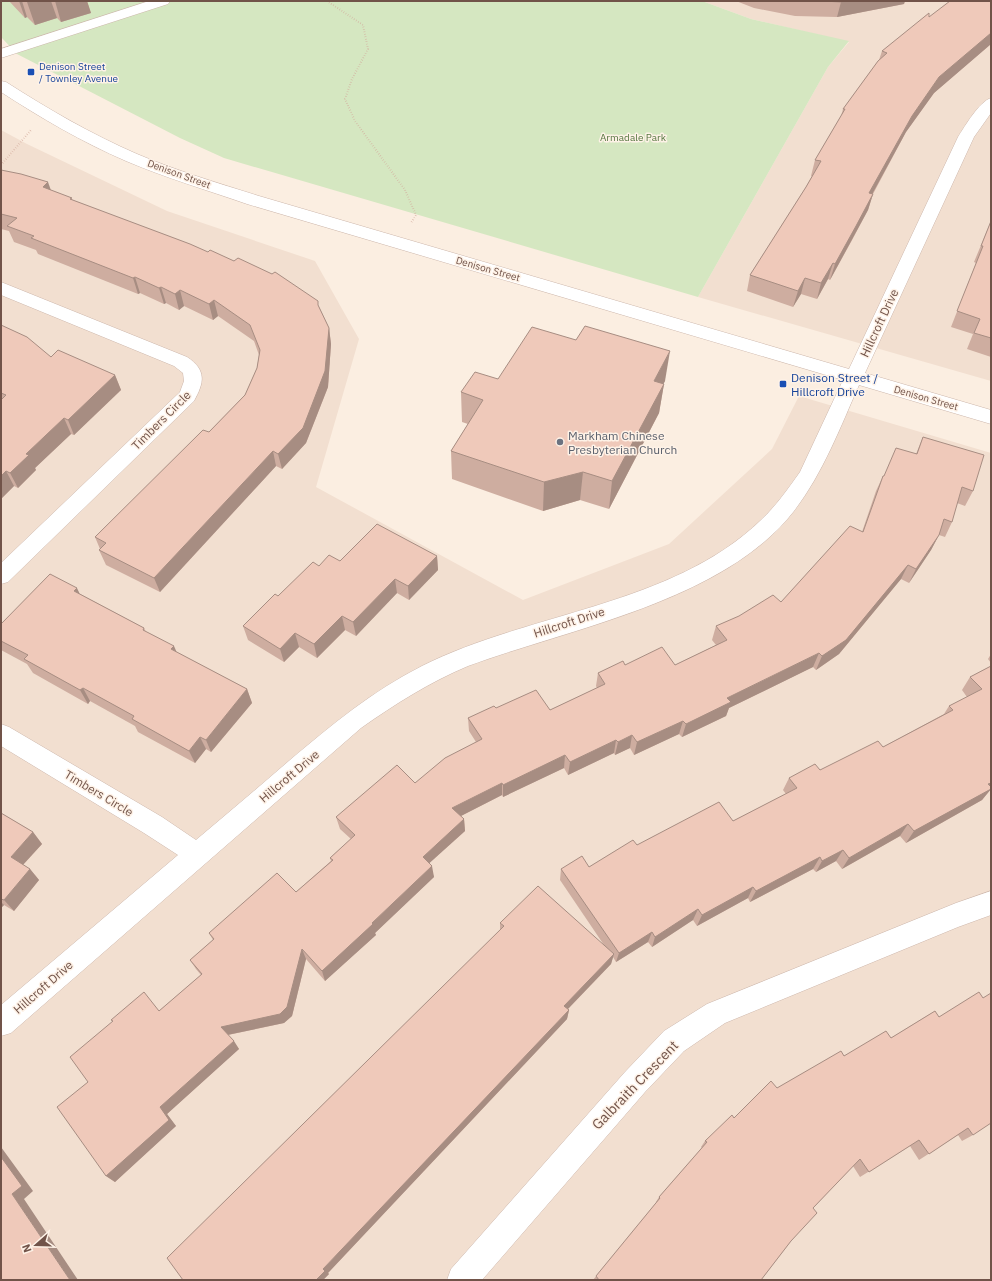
<svg xmlns="http://www.w3.org/2000/svg" width="992" height="1281" font-family="'IBM Plex Sans',sans-serif">
  <style>
    .residential { fill: #f2dfd0 }
    .green { fill: #d5e7c1 }
    .lines { fill: none; stroke-linecap: round; stroke-linejoin: round }
    .minor-casing { stroke: #cdb7ac; stroke-width: 1 }
    .path { stroke: #d3ac9e; stroke-width: 2; stroke-dasharray: 0.5 2; stroke-linecap: butt }
    .minor { fill: #fff; fill-rule: evenodd }
    .wall { fill: #ceada0 }
    .shaded-wall { fill: #a78d82 }
    .building { fill: #efc9ba; stroke: #a78d82 }
    .transit-dot { fill: #1a4fb4; stroke: #fef2e7; stroke-width: 1.5 }
    .worship-dot { fill: #6b7280; stroke: #fef2e7; stroke-width: 1.5 }
    .labels { text-anchor: middle; dominant-baseline: central; stroke-width: 3; stroke-linejoin: round; paint-order: stroke }
    .far-transit-label { font-size: 10px; fill: #164399; stroke: #fef2e7; text-anchor: start }
    .far-park-label { font-size: 10px; fill: #577742; stroke: #fef2e7 }
    .far-street-label { font-size: 10px; fill: #715349; stroke: #fef2e7 }
    .street-label { font-size: 12px; fill: #715349; stroke: #fef2e7 }
    .transit-label { font-size: 12px; fill: #164399; stroke: #fef2e7; text-anchor: start }
    .worship-label { font-size: 12px; fill: #5b616d; stroke: #fef2e7; text-anchor: start }
    .near-street-label { font-size: 14px; fill: #715349; stroke: #fef2e7 }
  </style>
  <rect width="100%" height="100%" fill="#fbeee1"/>
  <!-- residential -->
  <g class="residential">
    <path d="M 702,1 L 991,1 L 991,381 L 698,297 L 828,67 L 849,42 L 751,19 Z"/>
    <path d="M 1,130 L 27,144 L 167,211 L 315,261 L 359,339 L 316,487 L 523,600 L 669,544 L 772,449 L 799,396 L 991,453 L 991,1280 L 1,1280 Z"/>
  </g>
  <!-- green -->
  <path class="green" d="M 1,1 L 702,1 L 751,19 L 849,41 L 828,67 L 698,297 L 224,158 L 180,138 L 17,54 L 1,37 Z"/>
  <g class="lines">
    <!-- minor casing -->
    <g class="minor-casing">
      <g id="minor">
        <path d="M 149,1 L 170,1 L 168,4 L 1,58 L 1,49 Z"/>
        <path d="M 1,81 L 6,82 C 48,109 91,134 137,154 C 177,171 218,183 259,196 L 849,369 L 958,137 C 965,126 979,102 991,98 L 991,113 L 974,137 L 865,373 L 991,410 L 991,424 L 859,385 C 840,428 823,473 794,511 C 724,601 571,628 468,666 C 430,682 395,704 361,728 L 11,1033 L 1,1036 L 1,1005 L 178,855 L 144,833 L 1,746 L 1,724 L 9,727 L 162,817 L 196,840 C 228,813 259,787 290,760 C 333,724 371,692 422,666 C 529,612 672,606 761,520 C 776,506 788,489 800,472 L 843,380 L 247,204 C 207,190 166,178 126,161 C 82,142 41,118 1,92 Z"/>
        <path d="M 1,282 L 187,357 C 207,370 204,383 194,401 L 8,582 L 1,584 L 1,563 L 180,392 L 184,381 L 183,373 L 174,366 L 1,295 Z"/>
        <path d="M 991,891 L 991,915 L 958,927 L 725,1023 L 684,1051 L 645,1092 L 482,1280 L 447,1280 L 451,1269 L 625,1072 L 664,1031 L 707,1004 L 956,903 Z"/>
      </g>
    </g>
    <!-- path -->
    <g class="path">
      <path d="M 327,1 L 363,25 L 368,49 L 352,79 L 345,99 L 355,121 L 405,190 L 416,215 L 411,223"/>
      <path d="M 1,165 L 31,130"/>
    </g>
    <!-- minor -->
    <use href="#minor" class="minor"/>
  </g>
  <!-- wall -->
  <g class="wall">
    <path d="M 9,1 L 87,1 L 91,13 L 61,22 L 57,18 L 35,25 L 27,17 L 25,18 Z"/>
    <path d="M 736,1 L 905,1 L 904,4 L 837,17 L 795,16 L 754,8 Z"/>
    <path d="M 991,1 L 991,44 L 934,93 L 906,132 L 873,194 L 868,210 L 851,242 L 830,280 L 828,279 L 817,299 L 801,294 L 793,307 L 747,291 L 750,275 L 806,187 L 812,176 L 811,176 L 815,160 L 841,116 L 843,109 L 879,60 L 882,51 L 929,17 Z"/>
    <path d="M 1,170 L 51,190 L 73,200 L 319,307 L 329,328 L 331,344 L 328,387 L 306,443 L 282,469 L 276,466 L 160,592 L 106,565 L 99,550 L 100,549 L 95,537 L 209,432 L 245,395 L 257,368 L 259,355 L 254,341 L 218,316 L 213,320 L 184,306 L 179,310 L 166,303 L 164,304 L 140,293 L 138,294 L 38,254 L 36,250 L 14,242 L 9,231 L 1,229 Z"/>
    <path d="M 991,221 L 991,357 L 967,349 L 973,334 L 951,327 L 976,263 L 974,262 Z"/>
    <path d="M 1,325 L 51,357 L 115,375 L 121,390 L 74,435 L 71,434 L 35,468 L 36,470 L 18,488 L 14,486 L 1,499 Z"/>
    <path d="M 665,381 L 663,384 L 664,384 L 659,413 L 609,509 L 580,500 L 543,511 L 452,479 L 451,451 L 468,424 L 462,422 L 461,392 Z"/>
    <path d="M 923,437 L 973,491 L 965,506 L 957,503 L 952,522 L 945,537 L 939,535 L 931,550 L 909,583 L 901,579 L 839,654 L 816,670 L 813,667 L 729,708 L 726,716 L 682,737 L 679,734 L 634,755 L 630,748 L 615,755 L 614,753 L 568,775 L 564,768 L 503,797 L 502,795 L 461,816 L 464,819 L 465,831 L 429,863 L 434,877 L 375,933 L 376,935 L 325,981 L 306,959 L 292,1016 L 284,1023 L 228,1035 L 239,1049 L 167,1114 L 176,1126 L 115,1182 L 106,1176 L 88,1082 L 159,1011 L 201,975 L 196,969 L 190,960 L 213,940 L 209,933 L 296,892 L 331,861 L 330,858 L 351,839 L 340,829 L 336,817 L 415,783 L 476,742 L 469,731 L 468,718 L 496,708 L 550,710 L 597,688 L 596,686 L 598,673 L 625,665 L 675,665 L 716,645 L 712,640 L 716,626 L 781,602 L 862,532 L 876,491 L 883,476 L 884,476 L 916,454 Z"/>
    <path d="M 437,556 L 438,570 L 409,600 L 397,593 L 356,636 L 345,630 L 317,658 L 299,647 L 284,662 L 248,640 L 243,626 L 278,596 L 319,566 L 340,561 Z"/>
    <path d="M 80,594 L 144,628 L 146,632 L 176,652 L 247,689 L 252,703 L 211,752 L 206,749 L 195,763 L 138,732 L 135,726 L 90,701 L 88,704 L 33,673 L 27,664 L 1,650 L 1,624 Z"/>
    <path d="M 991,654 L 991,663 L 988,659 Z"/>
    <path d="M 991,666 L 991,789 L 982,800 L 906,843 L 900,836 L 842,869 L 836,861 L 816,872 L 813,869 L 750,902 L 748,898 L 697,926 L 693,920 L 652,947 L 648,942 L 616,962 L 613,957 L 611,964 L 568,1009 L 569,1010 L 567,1019 L 328,1273 L 329,1274 L 323,1280 L 500,930 L 500,923 L 606,948 L 560,880 L 561,869 L 589,867 L 637,845 L 733,821 L 786,794 L 783,790 L 789,778 L 820,770 L 883,747 L 944,714 L 949,706 L 967,697 L 962,690 L 970,677 Z"/>
    <path d="M 1,813 L 33,832 L 42,844 L 23,865 L 30,869 L 39,880 L 14,911 L 4,905 L 1,908 Z"/>
    <path d="M 935,1011 L 973,1135 L 962,1141 L 958,1135 L 919,1160 L 910,1146 L 860,1177 L 853,1166 L 813,1208 L 791,1241 L 761,1280 L 593,1280 L 656,1203 L 656,1202 L 659,1197 L 702,1148 L 701,1147 L 705,1141 L 734,1118 L 777,1088 L 844,1056 L 891,1038 Z"/>
  </g>
  <!-- shaded-wall -->
  <g class="shaded-wall">
    <path d="M 19,1 L 22,1 L 27,17 L 25,18 Z"/>
    <path d="M 32,1 L 51,1 L 57,18 L 35,25 L 27,2 Z"/>
    <path d="M 55,1 L 87,1 L 91,13 L 61,22 Z"/>
    <path d="M 844,1 L 905,1 L 904,4 L 837,17 L 841,2 Z"/>
    <path d="M 991,33 L 991,44 L 934,93 L 906,132 L 864,209 L 869,193 L 912,116 L 939,77 Z"/>
    <path d="M 48,182 L 54,199 L 43,187 Z"/>
    <path d="M 873,194 L 868,210 L 830,280 L 835,264 Z"/>
    <path d="M 833,263 L 828,279 L 817,299 L 821,283 Z"/>
    <path d="M 135,277 L 140,293 L 138,294 L 133,278 Z"/>
    <path d="M 805,278 L 801,294 L 793,307 L 798,291 Z"/>
    <path d="M 161,287 L 166,303 L 164,304 L 159,288 Z"/>
    <path d="M 180,290 L 184,306 L 179,310 L 175,294 Z"/>
    <path d="M 214,300 L 218,316 L 213,320 L 209,304 Z"/>
    <path d="M 329,328 L 331,344 L 328,387 L 306,443 L 282,469 L 278,454 Z"/>
    <path d="M 670,351 L 665,381 L 650,410 L 654,381 Z"/>
    <path d="M 115,375 L 121,390 L 74,435 L 68,420 Z"/>
    <path d="M 664,384 L 659,413 L 609,509 L 612,481 Z"/>
    <path d="M 64,418 L 71,434 L 35,468 L 36,470 L 18,488 L 10,473 L 26,454 Z"/>
    <path d="M 273,451 L 276,466 L 160,592 L 154,578 Z"/>
    <path d="M 6,471 L 14,486 L 1,499 L 1,476 Z"/>
    <path d="M 583,472 L 580,500 L 543,511 L 544,482 Z"/>
    <path d="M 939,535 L 931,550 L 909,583 L 916,569 Z"/>
    <path d="M 437,556 L 438,570 L 409,600 L 408,586 Z"/>
    <path d="M 908,565 L 901,579 L 839,654 L 816,670 L 822,656 Z"/>
    <path d="M 395,579 L 397,593 L 356,636 L 353,622 Z"/>
    <path d="M 77,588 L 84,603 L 74,591 Z"/>
    <path d="M 342,616 L 345,630 L 317,658 L 314,644 Z"/>
    <path d="M 295,633 L 299,647 L 284,662 L 280,649 Z"/>
    <path d="M 174,646 L 180,660 L 171,649 Z"/>
    <path d="M 819,653 L 813,667 L 729,708 L 726,716 L 682,737 L 686,724 L 727,698 Z"/>
    <path d="M 83,688 L 90,701 L 88,704 L 80,690 Z"/>
    <path d="M 247,689 L 252,703 L 211,752 L 206,740 Z"/>
    <path d="M 683,721 L 679,734 L 634,755 L 637,742 Z"/>
    <path d="M 632,735 L 630,748 L 615,755 L 618,742 Z"/>
    <path d="M 200,737 L 206,749 L 195,763 L 189,751 Z"/>
    <path d="M 616,740 L 614,753 L 568,775 L 570,762 Z"/>
    <path d="M 565,755 L 564,768 L 503,797 L 503,785 Z"/>
    <path d="M 502,783 L 502,795 L 453,820 L 452,808 Z"/>
    <path d="M 991,783 L 991,789 L 982,800 L 906,843 L 914,831 Z"/>
    <path d="M 464,819 L 465,831 L 424,868 L 423,857 Z"/>
    <path d="M 908,824 L 900,836 L 842,869 L 849,858 Z"/>
    <path d="M 33,832 L 42,844 L 20,868 L 11,857 Z"/>
    <path d="M 843,850 L 836,861 L 816,872 L 822,861 Z"/>
    <path d="M 820,857 L 813,869 L 750,902 L 756,891 Z"/>
    <path d="M 432,866 L 434,877 L 375,933 L 376,935 L 325,981 L 322,971 Z"/>
    <path d="M 30,869 L 39,880 L 14,911 L 4,900 Z"/>
    <path d="M 753,887 L 748,898 L 697,926 L 702,915 Z"/>
    <path d="M 1,902 L 4,905 L 1,908 Z"/>
    <path d="M 698,909 L 693,920 L 652,947 L 655,937 Z"/>
    <path d="M 652,932 L 648,942 L 616,962 L 619,953 Z"/>
    <path d="M 302,949 L 306,959 L 292,1016 L 284,1023 L 227,1035 L 221,1027 Z"/>
    <path d="M 614,954 L 611,964 L 563,1014 L 564,1006 Z"/>
    <path d="M 569,1010 L 567,1019 L 328,1273 L 329,1274 L 323,1280 L 316,1280 L 323,1269 Z"/>
    <path d="M 234,1041 L 239,1049 L 167,1114 L 176,1126 L 115,1182 L 106,1176 L 160,1107 Z"/>
    <path d="M 1,1147 L 33,1191 L 24,1199 L 78,1280 L 70,1280 L 12,1194 L 1,1157 Z"/>
  </g>
  <!-- building -->
  <g class="building">
    <path d="M 823,1 L 844,1 L 841,2 Z"/>
    <path d="M 950,1 L 991,1 L 991,33 L 939,77 L 912,116 L 869,193 L 873,194 L 856,226 L 835,264 L 833,263 L 821,283 L 805,278 L 798,291 L 750,275 L 806,187 L 821,161 L 815,160 L 845,109 L 843,109 L 878,61 L 887,53 L 882,51 L 929,13 L 929,17 Z"/>
    <path d="M 1,170 L 21,174 L 48,182 L 43,187 L 72,198 L 70,199 L 190,244 L 208,252 L 210,250 L 234,261 L 238,258 L 272,274 L 275,272 L 318,301 L 318,305 L 329,328 L 325,371 L 303,428 L 278,454 L 273,451 L 154,578 L 99,550 L 106,543 L 95,537 L 203,430 L 209,432 L 245,395 L 257,368 L 260,350 L 250,325 L 214,300 L 209,304 L 180,290 L 175,294 L 161,287 L 159,288 L 135,277 L 133,278 L 31,238 L 34,236 L 7,226 L 17,218 L 1,214 Z"/>
    <path d="M 991,221 L 991,338 L 974,333 L 980,319 L 957,311 L 983,246 L 981,246 Z"/>
    <path d="M 1,325 L 27,337 L 51,357 L 58,350 L 115,375 L 68,420 L 64,418 L 26,454 L 29,455 L 10,473 L 6,471 L 1,476 L 1,400 L 6,395 L 1,393 Z"/>
    <path d="M 585,326 L 670,351 L 654,381 L 664,384 L 612,481 L 583,472 L 544,482 L 451,451 L 483,400 L 461,392 L 475,372 L 498,379 L 532,327 L 576,340 Z"/>
    <path d="M 923,437 L 984,455 L 973,491 L 962,487 L 952,522 L 944,519 L 939,535 L 916,569 L 908,565 L 846,640 L 822,656 L 819,653 L 727,698 L 731,702 L 686,724 L 683,721 L 637,742 L 632,735 L 618,742 L 616,740 L 570,762 L 565,755 L 503,785 L 502,783 L 452,808 L 464,819 L 423,857 L 432,866 L 372,923 L 373,924 L 322,971 L 302,949 L 287,1007 L 280,1014 L 221,1027 L 234,1041 L 160,1107 L 169,1120 L 106,1176 L 57,1107 L 88,1082 L 70,1057 L 113,1021 L 111,1020 L 144,992 L 159,1011 L 202,974 L 190,960 L 214,939 L 209,933 L 277,873 L 296,892 L 333,860 L 330,858 L 355,835 L 336,817 L 397,765 L 415,783 L 445,758 L 482,739 L 468,718 L 494,706 L 496,708 L 536,690 L 550,710 L 605,684 L 598,673 L 623,661 L 625,665 L 662,647 L 675,665 L 727,640 L 716,626 L 739,616 L 773,595 L 781,602 L 850,526 L 863,532 L 883,476 L 884,476 L 896,448 L 917,454 Z"/>
    <path d="M 377,524 L 437,556 L 408,586 L 395,579 L 353,622 L 342,616 L 314,644 L 295,633 L 280,649 L 243,626 L 275,594 L 278,596 L 313,562 L 319,566 L 329,555 L 340,561 Z"/>
    <path d="M 50,574 L 77,588 L 74,591 L 144,628 L 143,630 L 174,646 L 171,649 L 247,689 L 206,740 L 200,737 L 189,751 L 132,719 L 134,716 L 83,688 L 80,690 L 24,659 L 28,655 L 1,641 L 1,624 Z"/>
    <path d="M 991,666 L 991,783 L 988,784 L 991,787 L 991,789 L 914,831 L 908,824 L 849,858 L 843,850 L 822,861 L 820,857 L 756,891 L 753,887 L 702,915 L 698,909 L 655,937 L 652,932 L 619,953 L 561,869 L 582,856 L 589,867 L 633,840 L 637,845 L 719,802 L 733,821 L 797,788 L 789,778 L 815,764 L 820,770 L 878,741 L 883,747 L 953,710 L 949,706 L 982,689 L 970,677 Z"/>
    <path d="M 1,813 L 33,832 L 11,857 L 30,869 L 4,900 L 1,899 Z"/>
    <path d="M 538,886 L 614,954 L 564,1006 L 569,1010 L 323,1269 L 325,1271 L 316,1280 L 183,1280 L 167,1258 L 504,926 L 500,923 Z"/>
    <path d="M 979,992 L 983,998 L 991,993 L 991,1123 L 973,1135 L 968,1128 L 929,1154 L 919,1140 L 869,1172 L 860,1159 L 813,1208 L 817,1213 L 791,1241 L 761,1280 L 599,1280 L 596,1276 L 660,1198 L 659,1197 L 707,1142 L 705,1141 L 732,1115 L 734,1118 L 771,1081 L 777,1088 L 841,1051 L 844,1056 L 886,1031 L 891,1038 L 935,1011 L 939,1017 Z"/>
    <path d="M 1,1157 L 22,1186 L 12,1194 L 70,1280 L 1,1280 Z"/>
  </g>
  <!-- markers -->
  <g class="transit-dot">
    <rect x="27" y="68" width="8" height="8" rx="2"/>
    <rect x="779" y="380" width="8" height="8" rx="2"/>
  </g>
  <circle class="worship-dot" cx="560" cy="442" r="4"/>
  <g class="labels">
    <!-- far-transit labels -->
    <g class="far-transit-label">
      <text x="39" y="66">Denison Street<tspan x="39" dy="12">/ Townley Avenue</tspan></text>
    </g>
    <!-- far-park labels -->
    <g class="far-park-label">
      <text x="633" y="137">Armadale Park</text>
    </g>
    <!-- far-street labels -->
    <g class="far-street-label">
      <text transform="translate(179 174) rotate(20)">Denison Street</text>
      <text transform="translate(488 269) rotate(16)">Denison Street</text>
      <text transform="translate(926 398) rotate(16)">Denison Street</text>
    </g>
    <!-- street labels -->
    <g class="street-label">
      <text transform="translate(879 323) rotate(-65)">Hillcroft Drive</text>
      <text transform="translate(161 420) rotate(-45)">Timbers Circle</text>
      <text transform="translate(569 622) rotate(-18)">Hillcroft Drive</text>
      <text transform="translate(289 776) rotate(-40)">Hillcroft Drive</text>
      <text transform="translate(99 793) rotate(31)">Timbers Circle</text>
      <text transform="translate(43 987) rotate(-41)">Hillcroft Drive</text>
    </g>
    <!-- transit labels -->
    <g class="transit-label">
      <text x="791" y="377">Denison Street /<tspan x="791" dy="14">Hillcroft Drive</tspan></text>
    </g>
    <!-- worship labels -->
    <g class="worship-label">
      <text x="568" y="435">Markham Chinese<tspan x="568" dy="14">Presbyterian Church</tspan></text>
    </g>
    <!-- near-street labels -->
    <g class="near-street-label">
      <text transform="translate(635 1085) rotate(-46)">Galbraith Crescent</text>
    </g>
  </g>
  <!-- border -->
  <rect width="992" height="1281" fill="none" stroke="#715349" stroke-width="4"/>
  <!-- north arrow -->
  <g transform="translate(36 1245) rotate(250)" stroke="#fef2e7" stroke-width="3" paint-order="stroke">
  <path d="M0-3L7 15L0 10L-7 15Z" fill="#715349"/>
  <text y="-6" font-size="11" font-weight="bold" text-anchor="middle" fill="#715349">N</text>
  </g>
</svg>
